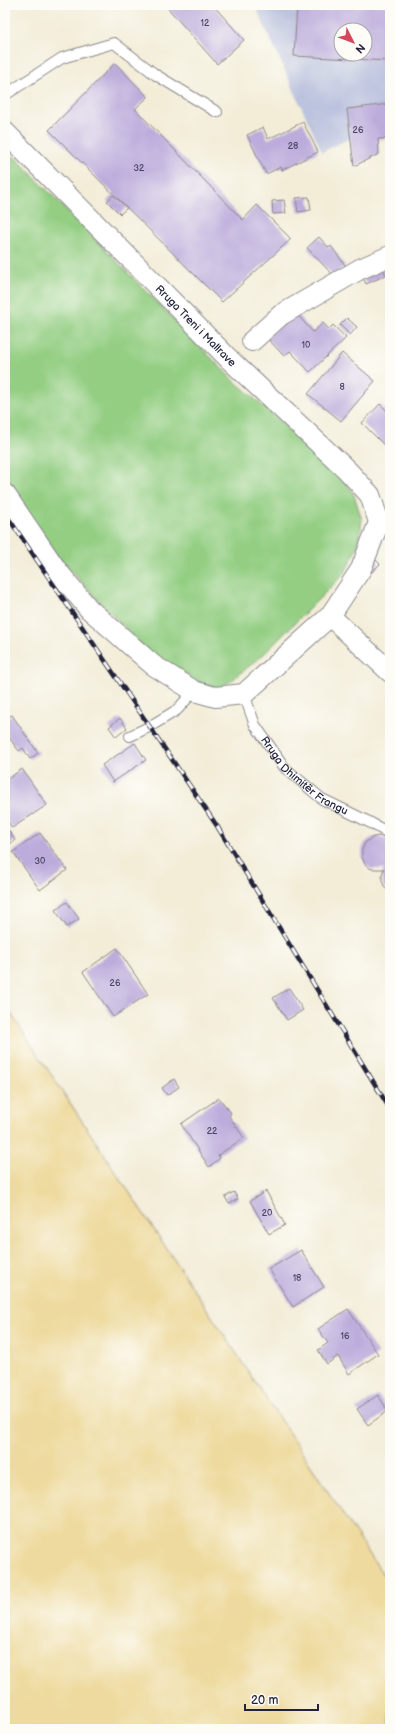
<svg xmlns="http://www.w3.org/2000/svg" width="395" height="1734" font-family="'Balsamiq Sans',sans-serif">
  <style>
    .industrial { fill: #bcc3de; fill-rule: evenodd }
    .green { fill: #93ce82; stroke: #5a785e }
    .sand { fill: #eeda9e; stroke: #887e6c }
    .building { fill: #bcacdc; fill-rule: evenodd }
    .lines { fill: none; stroke-linecap: round; stroke-linejoin: round }
    .lane-casing { stroke: #8a888a; stroke-width: 12 }
    .street-casing { stroke: #8a888a; stroke-width: 22 }
    .lane { stroke: #fff; stroke-width: 10 }
    .street { stroke: #fff; stroke-width: 20 }
    .rail-casing { stroke: #22223b; stroke-width: 4.5 }
    .rail { stroke: #fdfcf7; stroke-width: 3; stroke-dasharray: 9; stroke-linecap: butt }
    .labels { text-anchor: middle; dominant-baseline: central; stroke-width: 3.5; stroke-linejoin: round; paint-order: stroke }
    .number-label { font-size: 9px; fill: #484463 }
    .street-label { font-size: 11px; fill: #22223b; stroke: #fdfcf7 }
  </style>
  <rect width="100%" height="100%" fill="#fdfcf7"/>
  <filter id="ink" filterUnits="userSpaceOnUse"><feTurbulence type="fractalNoise" baseFrequency=".025" numOctaves="2"/><feDisplacementMap in="SourceGraphic" scale="8" xChannelSelector="R" yChannelSelector="G"/><feConvolveMatrix kernelMatrix="1 2 1 2 8 2 1 2 1" color-interpolation-filters="sRGB"/></filter>
  <filter id="wash" filterUnits="userSpaceOnUse"><feTurbulence type="fractalNoise" baseFrequency=".012" numOctaves="4" result="noise"/><feDisplacementMap in="SourceGraphic" scale="16" xChannelSelector="R" yChannelSelector="G"/><feGaussianBlur stdDeviation="0.9" result="paint"/><feColorMatrix in="noise" values="0 0 0 0 0 0 0 0 0 0 0 0 0 0 0 0 0 1.4 0 .05"/><feComposite in="paint" operator="in"/></filter>
  <g filter="url(#wash)">
    <rect width="100%" height="100%" fill="#f3edd8"/>
    <!-- industrial -->
    <path class="industrial" d="M 255,5 L 390,5 L 390,138 L 378,139 L 379,154 L 354,166 L 350,138 L 322,152 ZM 341,30 L 365,30 L 365,54 L 341,54 Z"/>
    <!-- green -->
    <path class="green" d="M 5,147 L 230,377 L 335,470 L 353,492 L 362,520 L 358,546 L 345,573 L 264,654 L 231,681 L 219,688 L 188,682 L 140,644 L 58,557 L 29,518 L 5,479 Z"/>
    <!-- sand -->
    <path class="sand" d="M 5,1005 L 390,1585 L 390,1729 L 5,1729 Z"/>
    <g id="blocks">
      <!-- building -->
      <g class="building">
        <path d="M 165,5 L 213,5 L 244,40 L 217,64 Z"/>
        <path d="M 297,5 L 390,5 L 390,61 L 294,56 ZM 341,30 L 365,30 L 365,54 L 341,54 Z"/>
        <path d="M 115,63 L 148,97 L 135,109 L 243,220 L 257,205 L 291,239 L 222,302 L 49,130 Z"/>
        <path d="M 390,104 L 390,138 L 378,139 L 379,154 L 354,166 L 347,109 Z"/>
        <path d="M 303,122 L 318,152 L 282,170 L 281,167 L 266,174 L 247,135 L 263,127 L 268,139 Z"/>
        <path d="M 113,195 L 127,208 L 120,214 L 107,201 Z"/>
        <path d="M 309,197 L 311,210 L 298,212 L 296,198 Z"/>
        <path d="M 284,200 L 286,213 L 273,214 L 272,201 Z"/>
        <path d="M 319,237 L 329,248 L 331,246 L 345,265 L 334,276 L 307,248 Z"/>
        <path d="M 382,266 L 386,275 L 366,284 L 362,276 Z"/>
        <path d="M 295,312 L 313,332 L 323,323 L 329,329 L 333,325 L 346,338 L 310,372 L 290,351 L 284,356 L 267,338 Z"/>
        <path d="M 347,318 L 357,327 L 350,335 L 340,325 Z"/>
        <path d="M 342,353 L 375,381 L 341,421 L 308,394 Z"/>
        <path d="M 380,404 L 390,414 L 390,451 L 362,423 Z"/>
        <path d="M 372,556 L 380,564 L 371,573 L 364,566 Z"/>
        <path d="M 12,715 L 38,753 L 30,759 L 23,748 L 19,751 L 7,735 L 5,737 L 5,719 Z"/>
        <path d="M 120,718 L 127,728 L 116,737 L 109,727 Z"/>
        <path d="M 135,743 L 146,760 L 113,782 L 102,765 Z"/>
        <path d="M 22,769 L 47,805 L 12,828 L 5,817 L 5,781 Z"/>
        <path d="M 5,825 L 15,840 L 5,848 Z"/>
        <path d="M 40,833 L 67,870 L 40,890 L 13,852 Z"/>
        <path d="M 378,836 L 386,838 L 390,841 L 390,892 L 385,888 L 382,881 L 382,874 L 384,869 L 371,869 L 365,864 L 362,857 L 362,850 L 365,843 L 371,838 Z"/>
        <path d="M 67,902 L 79,919 L 67,927 L 55,910 Z"/>
        <path d="M 117,948 L 148,994 L 113,1017 L 83,972 Z"/>
        <path d="M 289,988 L 303,1010 L 287,1020 L 273,998 Z"/>
        <path d="M 174,1079 L 179,1087 L 167,1095 L 162,1088 Z"/>
        <path d="M 219,1098 L 231,1113 L 229,1116 L 244,1138 L 218,1155 L 220,1158 L 209,1167 L 181,1124 Z"/>
        <path d="M 266,1191 L 285,1225 L 269,1234 L 250,1201 Z"/>
        <path d="M 234,1192 L 238,1199 L 229,1204 L 225,1197 Z"/>
        <path d="M 301,1250 L 324,1287 L 293,1307 L 269,1269 Z"/>
        <path d="M 348,1309 L 378,1354 L 349,1374 L 338,1356 L 327,1364 L 318,1350 L 328,1343 L 318,1329 Z"/>
        <path d="M 378,1395 L 388,1411 L 368,1425 L 357,1409 Z"/>
      </g>
    </g>
  </g>
  <g filter="url(#ink)">
    <use href="#blocks" fill-opacity="0" stroke="#8a888a" stroke-width="1"/>
    <g class="lines">
      <!-- lane casing -->
      <g class="lane-casing">
        <g id="lane">
          <path d="M 5,95 L 62,58 L 114,43 L 156,75 L 217,112"/>
          <path id="s1" d="M 244,694 L 255,725 L 285,768 L 322,799 L 371,823 L 390,834"/>
          <path d="M 130,736 L 149,727 L 177,710 L 194,691"/>
        </g>
      </g>
      <!-- street casing -->
      <g class="street-casing">
        <g id="street">
          <path id="s2" d="M 5,132 L 230,360 L 347,470 L 370,495 L 379,522 L 361,569 L 330,616 L 244,694 L 215,697 L 194,691 L 153,665 L 89,609 L 56,569 L 5,494"/>
          <path d="M 252,341 L 281,315 L 360,269 L 390,256"/>
          <path d="M 330,616 L 390,672"/>
        </g>
      </g>
      <!-- lane -->
      <use href="#lane" class="lane"/>
      <!-- street -->
      <use href="#street" class="street"/>
      <!-- rail casing -->
      <g class="rail-casing">
        <path id="rail" d="M 5,513 L 217,826 L 390,1109"/>
      </g>
      <!-- rail -->
      <use href="#rail" class="rail"/>
    </g>
  </g>
  <g class="labels">
    <!-- number labels -->
    <g class="number-label">
      <text x="205" y="23">12</text>
      <text x="358" y="130">26</text>
      <text x="293" y="146">28</text>
      <text x="139" y="168">32</text>
      <text x="306" y="345">10</text>
      <text x="342" y="387">8</text>
      <text x="40" y="861">30</text>
      <text x="115" y="983">26</text>
      <text x="212" y="1131">22</text>
      <text x="267" y="1213">20</text>
      <text x="297" y="1278">18</text>
      <text x="345" y="1336">16</text>
    </g>
    <!-- street labels -->
    <g class="street-label">
      <text stroke="none"><textPath href="#s2" startOffset="272">Rruga Treni i Mallrave</textPath></text>
      <text stroke="none"><textPath href="#s1" startOffset="105">Rruga Dhimitër Frangu</textPath></text>
    </g>
  </g>
  <!-- margin -->
  <rect width="395" height="1734" fill="none" stroke="#fdfcf7" stroke-width="20"/>
  <!-- north arrow -->
  <g transform="translate(353 42) rotate(132)"><circle r="19" fill="#fdfcf7" stroke="#a5a5ac"/>
  <path d="M0-3L7 15L0 10L-7 15Z" fill="#d1495b"/>
  <text y="-6" font-size="11" font-weight="bold" text-anchor="middle" fill="#22223b">N</text>
  </g>
  <!-- scale -->
  <path d="M245 1704v6h73v-6" fill="none" stroke="#22223b" stroke-width="2"/>
  <text x="251" y="1704" font-size="12" fill="#22223b" stroke="#fdfcf7" stroke-width="3" paint-order="stroke">20 m</text>
</svg>
